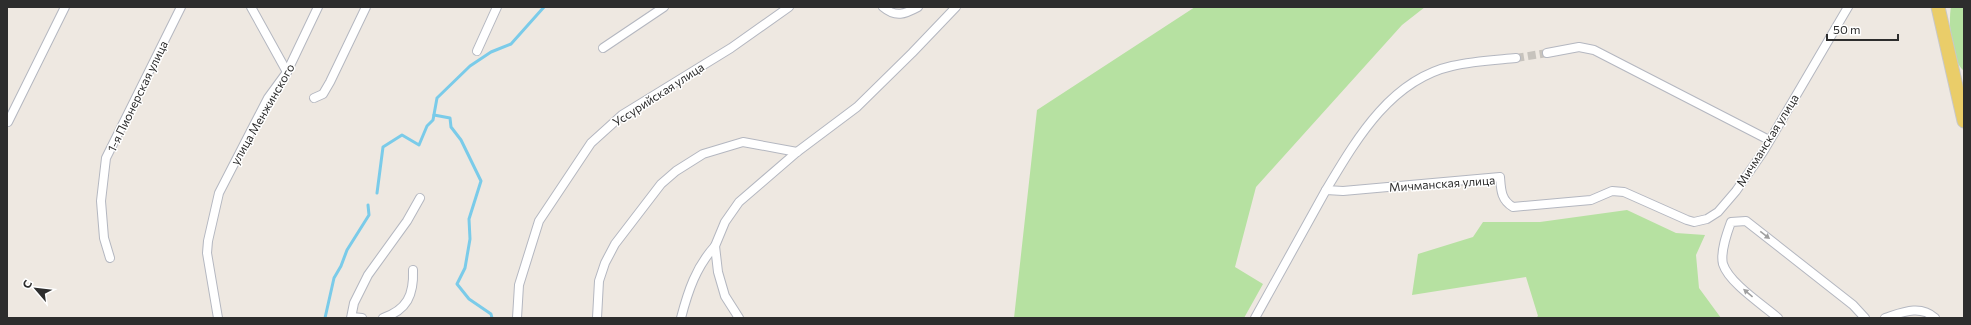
<svg xmlns="http://www.w3.org/2000/svg" width="1971" height="325" font-family="Commissioner,sans-serif">
  <style>
    .green { fill: #b6e1a1 }
    .lines { fill: none; stroke-linecap: round; stroke-linejoin: round }
    .stream { stroke: #7acbe9; stroke-width: 3 }
    .street-tunnel { stroke: #c7c3bd; stroke-width: 8; stroke-dasharray: 8 4; stroke-linecap: butt }
    .street-casing { stroke: #b4b7c0; stroke-width: 10 }
    .primary-casing { stroke: #c8c8c8; stroke-width: 15 }
    .street { stroke: #fff; stroke-width: 8 }
    .primary { stroke: #eacd69; stroke-width: 13 }
    .oneway { fill: #a0a0a0 }
    .labels { text-anchor: middle; dominant-baseline: central; stroke-width: 3; stroke-linejoin: round; paint-order: stroke }
    .street-label { font-size: 12px; fill: #2d2d2d; stroke: #fff }
  </style>
  <rect width="100%" height="100%" fill="#eee8e1"/>
  <!-- green -->
  <g class="green">
    <path d="M 1195,7 L 1425,7 L 1402,25 L 1256,187 L 1235,267 L 1263,284 L 1244,318 L 1014,318 L 1037,110 Z"/>
    <path d="M 1951,7 L 1964,7 L 1964,71 C 1951,61 1948,22 1951,7 Z"/>
    <path d="M 1627,210 L 1676,233 L 1705,235 L 1696,255 L 1699,288 L 1721,318 L 1536,318 L 1538,316 L 1526,277 L 1412,295 L 1418,254 L 1473,237 L 1483,222 L 1540,222 Z"/>
  </g>
  <g class="lines">
    <!-- stream -->
    <g class="stream">
      <path d="M 434,115 L 450,118 L 451,127 L 461,140 L 481,181 L 469,219 L 470,239 L 465,268 L 457,284 L 469,299 L 491,314 L 492,318"/>
      <path d="M 377,193 L 383,147 L 402,135 L 419,145 L 427,126 L 433,120 L 437,98 L 470,66 L 491,52 L 511,44 L 544,7"/>
      <path d="M 325,318 L 334,278 L 341,266 L 347,250 L 369,215 L 368,205"/>
    </g>
    <!-- street-tunnel -->
    <path class="street-tunnel" d="M 1516,58 L 1547,53"/>
    <!-- street casing -->
    <g class="street-casing">
      <g id="street">
        <path d="M 251,7 L 287,72"/>
        <path d="M 883,7 C 896,18 905,14 918,7"/>
        <path d="M 603,48 L 664,7"/>
        <path d="M 477,51 L 497,7"/>
        <path d="M 1547,53 L 1579,47 L 1594,50 L 1769,140"/>
        <path d="M 314,98 L 323,94 L 330,82 L 366,7"/>
        <path d="M 8,122 L 65,7"/>
        <path d="M 1326,190 C 1356,140 1390,80 1452,66 C 1473,61 1495,60 1516,58"/>
        <path d="M 110,258 L 104,238 L 101,201 L 106,158 L 181,7"/>
        <path d="M 352,317 L 362,318"/>
        <path d="M 218,318 L 207,253 L 208,241 L 219,193 L 268,98 L 287,72 L 318,7"/>
        <path d="M 351,318 L 354,303 L 368,275 L 407,221 L 420,198"/>
        <path d="M 383,318 C 407,310 414,295 413,270"/>
        <path d="M 517,318 L 519,285 L 539,221 L 591,143 L 622,115 L 731,48 L 789,7"/>
        <path d="M 597,318 L 599,281 L 605,263 L 615,244 L 661,184 L 676,171 L 703,154 L 743,142 L 797,152"/>
        <path d="M 681,318 C 688,291 696,267 715,246"/>
        <path d="M 739,318 L 725,296 L 718,272 L 715,246 L 725,222 L 739,202 L 797,152 L 857,107 L 912,53 L 956,7"/>
        <path d="M 1255,318 L 1326,190 L 1343,191 L 1500,177 C 1501,190 1501,200 1513,207 L 1591,200 L 1612,191 L 1624,192 L 1687,220 L 1694,222 L 1707,219 L 1718,212 L 1736,191 L 1763,152 L 1848,7"/>
        <path d="M 1778,318 C 1763,305 1729,283 1723,264 C 1720,252 1727,233 1731,222 L 1746,221 L 1853,305 L 1865,318"/>
        <path d="M 1885,318 C 1901,313 1920,304 1935,318"/>
      </g>
    </g>
    <!-- primary casing -->
    <g class="primary-casing">
      <path id="primary" d="M 1938,7 L 1964,121"/>
    </g>
    <!-- street -->
    <use href="#street" class="street"/>
    <!-- primary -->
    <use href="#primary" class="primary"/>
  </g>
  <!-- one-way arrows -->
  <defs><path id="oneway-solid" d="M-6-.8H1V-3.2L6.5 0L1 3.2V.8H-6Z"/></defs>
  <g class="oneway">
    <use href="#oneway-solid" transform="translate(1765 235) rotate(38)"/>
    <use href="#oneway-solid" transform="translate(1748 293) rotate(-140)"/>
  </g>
  <g class="labels">
    <!-- street labels -->
    <g class="street-label">
      <text transform="translate(658 94) rotate(-33)">Уссурийская улица</text>
      <text transform="translate(137 96) rotate(-64)">1-я Пионерская улица</text>
      <text transform="translate(262 114) rotate(-60)">улица Менжинского</text>
      <text transform="translate(1767 140) rotate(-58)">Мичманская улица</text>
      <text transform="translate(1442 183) rotate(-4)">Мичманская улица</text>
    </g>
  </g>
  <!-- border -->
  <rect width="1971" height="325" fill="none" stroke="#2d2d2d" stroke-width="16"/>
  <!-- north arrow -->
  <g transform="translate(36 289) rotate(298)" stroke="#ffffff" stroke-width="3" paint-order="stroke">
  <path d="M0-3L7 15L0 10L-7 15Z" fill="#2d2d2d"/>
  <text y="-6" font-size="11" font-weight="bold" text-anchor="middle" fill="#2d2d2d">С</text>
  </g>
  <!-- scale -->
  <path d="M1827 34v6h71v-6" fill="none" stroke="#2d2d2d" stroke-width="2"/>
  <text x="1833" y="34" font-size="12" fill="#2d2d2d" stroke="#ffffff" stroke-width="3" paint-order="stroke">50 m</text>
</svg>
